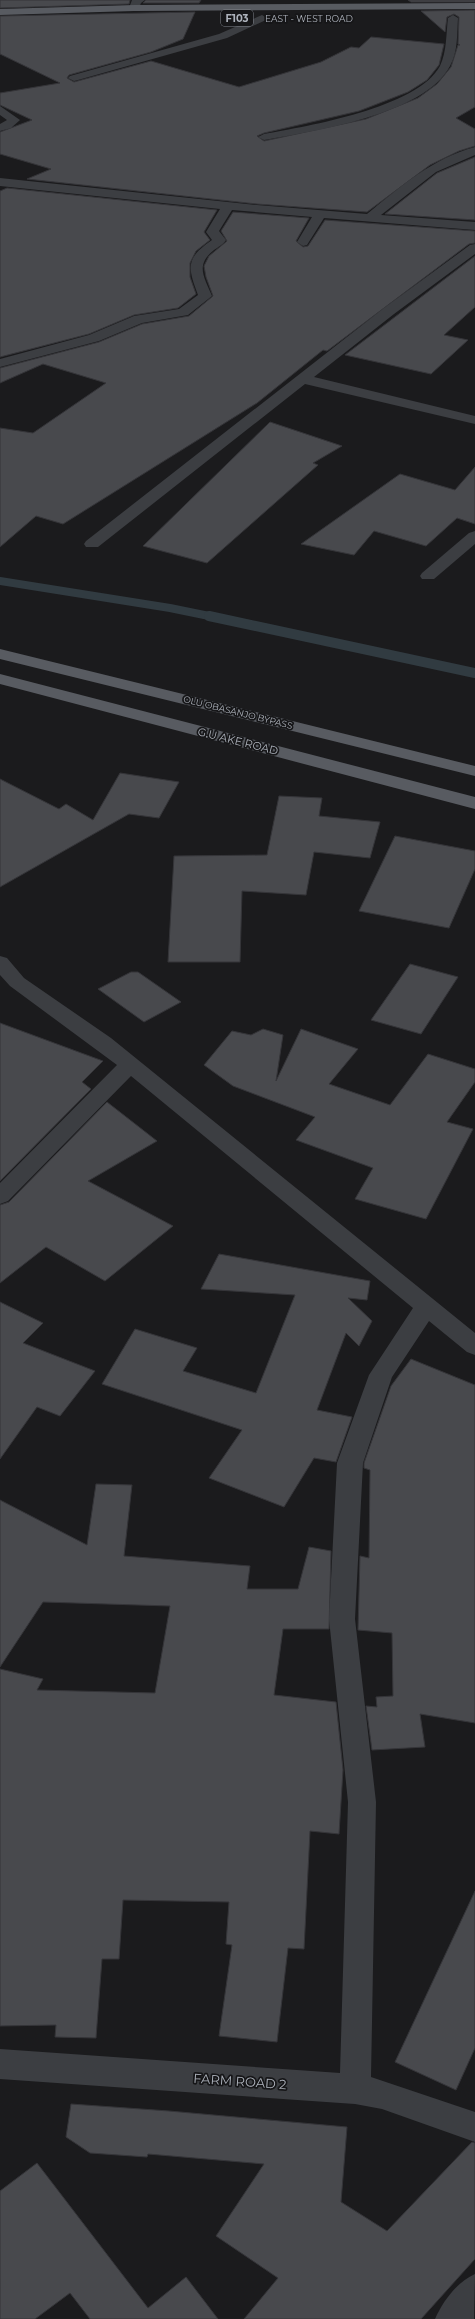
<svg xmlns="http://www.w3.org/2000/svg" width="475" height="2319" font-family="Montserrat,sans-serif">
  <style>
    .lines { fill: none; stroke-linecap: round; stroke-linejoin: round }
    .stream-far1 { stroke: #313b41; stroke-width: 8 }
    .stream { stroke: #313b41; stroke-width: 10 }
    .building { fill: #48494d; stroke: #353539 }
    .minor { fill: #3c3e42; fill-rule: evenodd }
    .major { fill: #585b61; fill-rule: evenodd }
    .labels { text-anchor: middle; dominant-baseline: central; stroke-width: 3.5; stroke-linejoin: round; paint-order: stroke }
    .far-street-label { font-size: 9px; fill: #aeb3bc; stroke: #161618 }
    .shield { fill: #161618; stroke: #80848b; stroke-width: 1 }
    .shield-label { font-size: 10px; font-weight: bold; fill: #aeb3bc }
    .street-label { font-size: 11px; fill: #aeb3bc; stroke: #161618 }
    .near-street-label { font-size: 13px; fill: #aeb3bc; stroke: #161618 }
  </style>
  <rect width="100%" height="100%" fill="#1b1b1d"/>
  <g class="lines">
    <!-- stream-far1 -->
    <path class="stream-far1" d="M 0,581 L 170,608 L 214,617"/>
    <!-- stream -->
    <path class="stream" d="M 209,616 L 475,673"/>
  </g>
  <!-- building -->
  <g class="building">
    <path d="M 0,0 L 130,0 L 129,4 L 0,8 Z"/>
    <path d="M 146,0 L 201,0 L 199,3 L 143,3 Z"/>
    <path d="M 408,0 L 475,0 L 475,2 L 411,2 Z"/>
    <path d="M 475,10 L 475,107 L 456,118 L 475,129 L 475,146 L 459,151 L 430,165 L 367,212 L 257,204 L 27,179 L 51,169 L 0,154 L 0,132 L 32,120 L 0,105 L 0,93 L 60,83 L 0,54 L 0,16 L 195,12 L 183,39 L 151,52 L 69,75 L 67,78 L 74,82 L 151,61 L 239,87 L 321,62 L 351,47 L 359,48 L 371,37 L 444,44 L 439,65 L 427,80 L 408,92 L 359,111 L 264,133 L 257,136 L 264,141 L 366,119 L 418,98 L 437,84 L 451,67 L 458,45 L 460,45 L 458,44 L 459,17 L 454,14 L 447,17 L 445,32 L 421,11 Z"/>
    <path d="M 475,157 L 475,220 L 385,214 L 437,173 Z"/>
    <path d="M 7,188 L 217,210 L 204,232 L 210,240 L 196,251 L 190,263 L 190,277 L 196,294 L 178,308 L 134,315 L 89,334 L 0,357 L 0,191 Z"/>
    <path d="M 233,212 L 309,218 L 296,241 L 303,247 L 308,246 L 325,220 L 475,231 L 475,243 L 469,244 L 327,351 L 323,350 L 257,403 L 63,524 L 36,516 L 0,547 L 0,428 L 33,433 L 106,383 L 43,364 L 0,383 L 0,368 L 99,342 L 142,324 L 189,316 L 213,296 L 206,277 L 204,266 L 209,256 L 227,241 L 221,231 Z"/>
    <path d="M 475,256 L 475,307 L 444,335 L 468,340 L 431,374 L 345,355 Z"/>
    <path d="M 270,422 L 342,446 L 313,463 L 318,465 L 207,563 L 143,546 Z"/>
    <path d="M 475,467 L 475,524 L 457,518 L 426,546 L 374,531 L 354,555 L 301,544 L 400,474 L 455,490 Z"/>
    <path d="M 120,773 L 179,782 L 159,818 L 129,814 L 0,887 L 0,779 L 59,809 L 66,804 L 93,820 Z"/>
    <path d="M 279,796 L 322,798 L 319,816 L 380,822 L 370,858 L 314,852 L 306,895 L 242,891 L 240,962 L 168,962 L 174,856 L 267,855 Z"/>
    <path d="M 395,836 L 475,851 L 475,869 L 449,928 L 359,911 Z"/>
    <path d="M 410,964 L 458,977 L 421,1034 L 371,1020 Z"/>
    <path d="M 131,972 L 138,972 L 181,1002 L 144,1022 L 98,989 Z"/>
    <path d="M 0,1023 L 103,1061 L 82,1082 L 91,1089 L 0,1181 Z"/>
    <path d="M 263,1029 L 283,1035 L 276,1081 L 301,1029 L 358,1049 L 329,1084 L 390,1105 L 428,1054 L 475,1069 L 475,1082 L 447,1122 L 473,1129 L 426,1219 L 355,1199 L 373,1168 L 296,1140 L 315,1117 L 233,1086 L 204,1065 L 232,1031 L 251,1035 Z"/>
    <path d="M 107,1102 L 157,1141 L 88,1181 L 173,1226 L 105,1281 L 46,1247 L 0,1283 L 0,1205 L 9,1202 Z"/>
    <path d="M 219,1254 L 370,1281 L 367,1300 L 348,1298 L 372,1321 L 359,1346 L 346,1333 L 317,1410 L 352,1417 L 336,1462 L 314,1458 L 284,1507 L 209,1478 L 242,1430 L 102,1384 L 135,1329 L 197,1348 L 183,1371 L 256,1393 L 295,1295 L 201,1289 Z"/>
    <path d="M 0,1302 L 43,1323 L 23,1343 L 95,1371 L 60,1416 L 37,1407 L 0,1459 Z"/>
    <path d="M 411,1359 L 475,1385 L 475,1723 L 420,1714 L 425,1747 L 372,1750 L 366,1706 L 377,1707 L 376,1697 L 393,1696 L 392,1633 L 358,1630 L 360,1556 L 369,1558 L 370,1470 L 364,1468 L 364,1463 L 391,1386 Z"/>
    <path d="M 96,1484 L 132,1485 L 124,1556 L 250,1566 L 247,1589 L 298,1589 L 309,1547 L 331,1551 L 329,1629 L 283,1629 L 274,1695 L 336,1702 L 343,1770 L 339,1834 L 310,1831 L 304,1949 L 288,1948 L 277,2042 L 219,2036 L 232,1945 L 226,1944 L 229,1902 L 123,1900 L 119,1959 L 102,1959 L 96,2038 L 55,2037 L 56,2025 L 0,2026 L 0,1669 L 43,1679 L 37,1690 L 155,1693 L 170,1606 L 43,1602 L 0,1667 L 0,1500 L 87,1545 Z"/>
    <path d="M 475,1891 L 475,2048 L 456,2090 L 395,2062 Z"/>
    <path d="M 71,2104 L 169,2111 L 347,2127 L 341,2202 L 387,2231 L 472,2142 L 475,2143 L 475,2259 L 421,2319 L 244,2319 L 278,2278 L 216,2236 L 264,2164 L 148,2154 L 147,2157 L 90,2153 L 66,2137 Z"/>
    <path d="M 37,2163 L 148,2308 L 186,2277 L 218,2319 L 90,2319 L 70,2293 L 35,2319 L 0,2319 L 0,2191 Z"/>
  </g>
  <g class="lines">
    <!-- minor -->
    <g class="minor">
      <path d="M 132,0 L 145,0 L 141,3 L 138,10 L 134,11 L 129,8 Z"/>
      <path d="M 262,15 L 267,18 L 266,20 L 227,38 L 78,80 L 74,81 L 68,78 L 70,76 L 219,34 Z"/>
      <path d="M 453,15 L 458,18 C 457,34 458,52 450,66 C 424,115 314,131 264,140 L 258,137 L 264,134 C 308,126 417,108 440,66 C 447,51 446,34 448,18 Z"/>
      <path d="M 0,106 L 20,120 L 11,128 L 0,131 L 0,124 L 7,120 L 0,115 Z"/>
      <path d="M 475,147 L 475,155 L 436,172 L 381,215 L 475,222 L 475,230 L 324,218 L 307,245 L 303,246 L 297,242 L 312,217 L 232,210 L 219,231 L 226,240 C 223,245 218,247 214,250 C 195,265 204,277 212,296 L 188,315 L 142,323 L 99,341 L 0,367 L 0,359 L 89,335 L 134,316 L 179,309 L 198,295 C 187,266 186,258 212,240 L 206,232 L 220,209 L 0,186 L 0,178 L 257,205 L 367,214 C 400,187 433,158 475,147 Z"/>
      <path d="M 475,244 L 475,254 L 394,314 L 314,377 L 475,416 L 475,424 L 305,384 L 98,547 L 86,547 L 84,544 L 86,541 L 384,308 L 470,245 Z"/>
      <path d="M 475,531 L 475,544 L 434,579 L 422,579 L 420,576 L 422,573 L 469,533 Z"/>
      <path d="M 0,956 L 7,958 L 24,978 L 111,1038 L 475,1333 L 475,1355 L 467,1352 L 429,1321 L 392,1377 L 363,1463 L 355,1619 L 376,1802 L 371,2077 L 475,2112 L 475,2142 L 382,2109 L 355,2104 L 0,2079 L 0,2049 L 340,2073 L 348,1802 L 329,1619 L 337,1463 L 369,1375 L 413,1308 L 131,1076 L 8,1201 L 0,1204 L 0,1183 L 117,1065 L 10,986 L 0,975 Z"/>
      <path d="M 475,2274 L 474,2319 L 435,2319 C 443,2301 457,2282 475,2274 Z"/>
    </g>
    <!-- major -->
    <g class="major">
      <path d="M 475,3 L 475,9 L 134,11 L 0,15 L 0,9 L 134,5 Z"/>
      <path d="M 0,649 L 475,766 L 475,776 L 0,659 Z"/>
      <path d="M 0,674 L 475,797 L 475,809 L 0,684 Z"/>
    </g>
  </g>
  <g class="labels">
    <!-- far-street labels -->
    <g class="far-street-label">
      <text x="309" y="18">EAST - WEST ROAD</text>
      <text transform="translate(238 712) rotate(14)">OLU OBASANJO BYPASS</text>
    </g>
    <!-- shield labels -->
    <rect class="shield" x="221" y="10" width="32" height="16" rx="3"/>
    <g class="shield-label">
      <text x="237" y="18">F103</text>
    </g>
    <!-- street labels -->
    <g class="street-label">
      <text transform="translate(238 741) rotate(14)">G.U AKE ROAD</text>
    </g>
    <!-- near-street labels -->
    <g class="near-street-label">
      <text transform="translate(240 2081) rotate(4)">FARM ROAD 2</text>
    </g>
  </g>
</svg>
